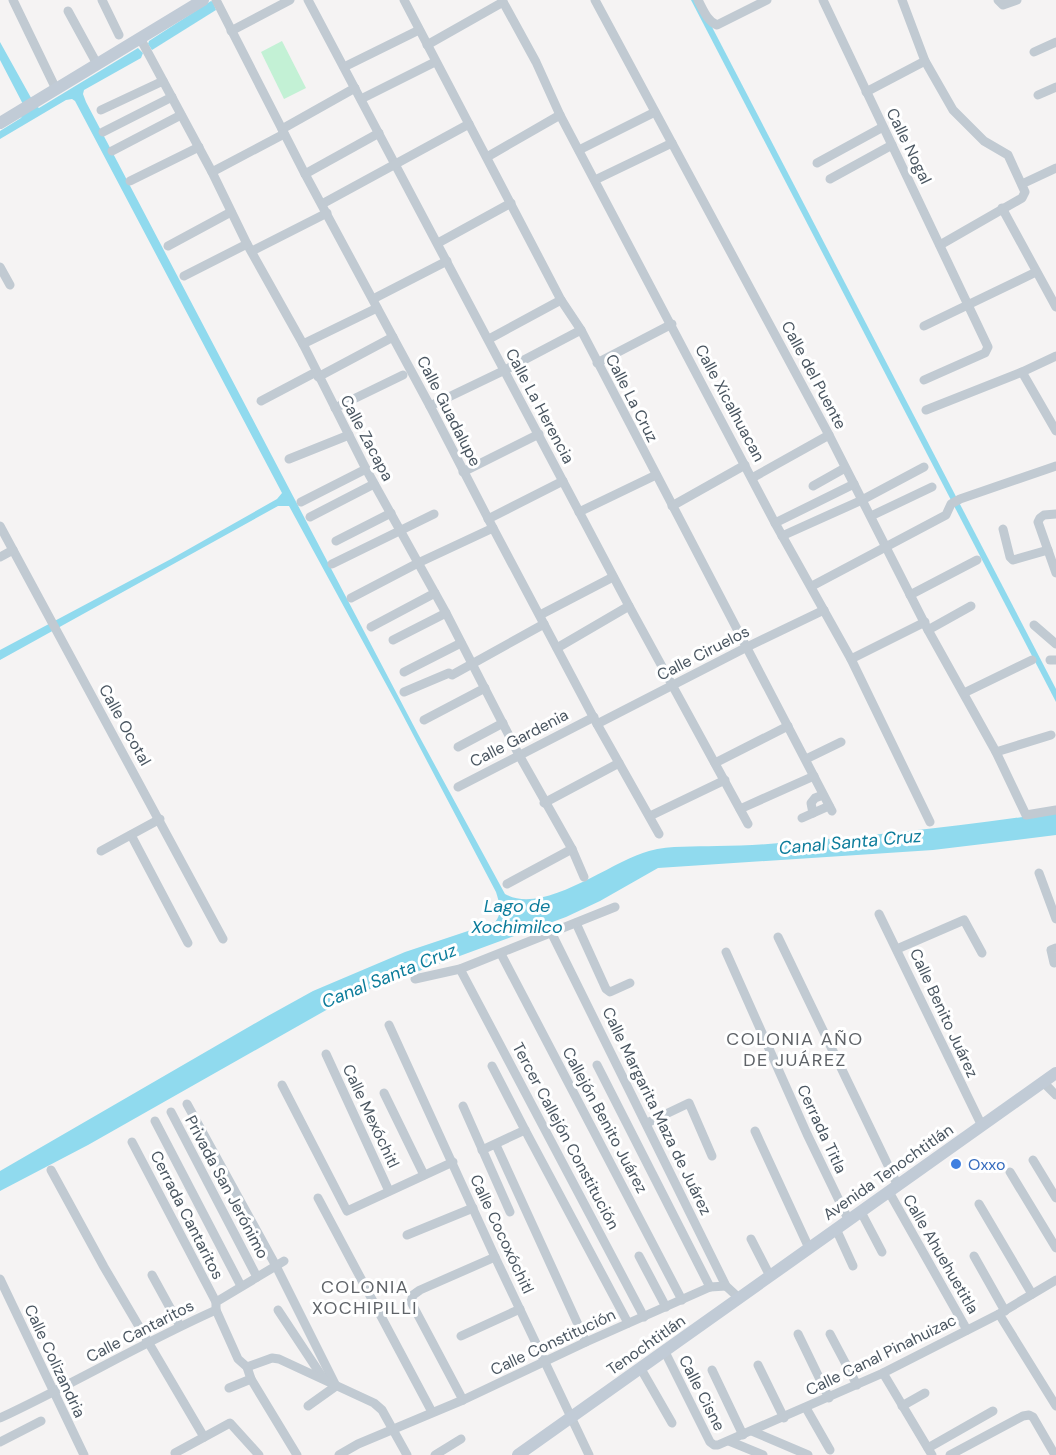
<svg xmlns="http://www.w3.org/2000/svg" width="1056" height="1455" font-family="'DM Sans',sans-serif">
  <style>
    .green { fill: #c3f1d5 }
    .water { fill: #90daee }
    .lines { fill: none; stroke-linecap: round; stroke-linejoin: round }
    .street { stroke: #c1cad2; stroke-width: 9 }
    .secondary { stroke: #c1cbd6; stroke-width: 12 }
    .shop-dot { fill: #3f7fe0; stroke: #fff; stroke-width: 2 }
    .labels { text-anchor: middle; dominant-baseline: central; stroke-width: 6; stroke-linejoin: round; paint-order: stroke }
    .street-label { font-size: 16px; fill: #4a5661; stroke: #fff }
    .shop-label { font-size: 16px; fill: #366cbe; stroke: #fff; text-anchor: start }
    .water-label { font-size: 18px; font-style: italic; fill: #0c7c9b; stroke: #fff }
    .neighbourhood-label { font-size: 18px; letter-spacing: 1.5px; fill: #5f6368; stroke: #fff }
  </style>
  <rect width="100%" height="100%" fill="#f5f3f3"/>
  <!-- green -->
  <path class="green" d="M 282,41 L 306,88 L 284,99 L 261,52 Z"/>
  <!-- water -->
  <g class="water">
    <path d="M 691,0 L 698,0 L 1056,689 L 1056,702 Z"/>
    <path d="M 211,1 L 213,2 L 216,10 L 152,50 L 148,44 L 149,41 Z"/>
    <path d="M 0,42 L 35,105 L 39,108 L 138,48 L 143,53 L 141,58 L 84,90 L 83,94 L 86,102 L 418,734 L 505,894 C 544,916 611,861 649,851 C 671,845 694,847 717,846 C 738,846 759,845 780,843 C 872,836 965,826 1056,812 L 1056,835 L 933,850 L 658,868 L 600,901 L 566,917 L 351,996 L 88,1145 L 0,1191 L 0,1171 L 266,1017 L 313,991 L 405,952 L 495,922 C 503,913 499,902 496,892 L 398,706 L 289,506 L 278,506 L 0,660 L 0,650 L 171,559 L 277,499 L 282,493 L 75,101 L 72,99 L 66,100 L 0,139 L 0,131 L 21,118 L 26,110 L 0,60 Z"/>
  </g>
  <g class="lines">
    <!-- street -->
    <g class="street">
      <path d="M 13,0 L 56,89"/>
      <path d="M 102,0 L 119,35"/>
      <path d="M 216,0 L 305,174 L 430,406 L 493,528 L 597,724 L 659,834"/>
      <path d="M 308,0 L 629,606 L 748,824"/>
      <path d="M 404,0 L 561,300 L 581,330 L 832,811"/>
      <path d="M 502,0 L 536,62 L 560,115 L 775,523 L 851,659 L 930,822"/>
      <path d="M 595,0 L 829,435 L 928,630 L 996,752 L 1026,815 L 1056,810"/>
      <path d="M 698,0 C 703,9 707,21 717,25 L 767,0"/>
      <path d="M 823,0 L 988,347 L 985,353 L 924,380"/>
      <path d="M 902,0 L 925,61 L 953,110 L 984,141 L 1008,155 L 1025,192 L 1022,198 L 940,245"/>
      <path d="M 998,0 L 1003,5 L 1017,0"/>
      <path d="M 68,11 L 97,64"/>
      <path d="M 231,31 L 290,0"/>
      <path d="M 140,38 L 212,172 L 247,244 L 303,344 L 366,469 L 446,613 L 519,755 L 572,849 L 584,877"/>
      <path d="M 427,45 L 503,2"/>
      <path d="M 1034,52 L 1056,42"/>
      <path d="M 344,67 L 419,30"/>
      <path d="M 866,92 L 925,61"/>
      <path d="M 1038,95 L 1056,87"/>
      <path d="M 361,99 L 435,62"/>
      <path d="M 101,110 L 163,81"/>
      <path d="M 282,129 L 355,88"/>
      <path d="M 103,132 L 172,97"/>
      <path d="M 579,150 L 655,112"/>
      <path d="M 112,151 L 181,115"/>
      <path d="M 487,157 L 560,115"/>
      <path d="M 817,163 L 883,127"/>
      <path d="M 212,172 L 284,134"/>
      <path d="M 305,174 L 379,133"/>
      <path d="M 830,179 L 892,145"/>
      <path d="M 595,180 L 672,143"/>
      <path d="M 130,181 L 199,147"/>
      <path d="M 1022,184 L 1056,168"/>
      <path d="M 322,204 L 469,124"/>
      <path d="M 1002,208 L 1056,307"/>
      <path d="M 438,243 L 511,203"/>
      <path d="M 168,246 L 231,212"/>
      <path d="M 252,251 L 327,213"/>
      <path d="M 0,267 L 10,285"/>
      <path d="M 184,276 L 247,244"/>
      <path d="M 373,299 L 447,261"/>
      <path d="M 924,326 L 1036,272"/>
      <path d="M 489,339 L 561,300"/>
      <path d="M 303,344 L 377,308"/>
      <path d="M 597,363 L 672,324"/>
      <path d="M 1022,372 L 1056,431"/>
      <path d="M 318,377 L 393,337"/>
      <path d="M 261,401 L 316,372"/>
      <path d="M 430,406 L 505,370 L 581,330"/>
      <path d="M 335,408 L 403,375"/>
      <path d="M 926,410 L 1022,372 L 1056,356"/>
      <path d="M 289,459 L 349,435"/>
      <path d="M 463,472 L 539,434"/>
      <path d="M 752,478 L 829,435"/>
      <path d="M 813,486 L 845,468"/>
      <path d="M 301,502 L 366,469"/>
      <path d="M 672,506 L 745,465"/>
      <path d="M 579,512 L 656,475"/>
      <path d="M 1056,514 L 1044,515 L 1040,518 L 1038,522 L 1056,573"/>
      <path d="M 871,516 L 932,487"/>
      <path d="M 310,517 L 374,484"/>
      <path d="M 488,519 L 563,481"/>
      <path d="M 775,523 L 854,484"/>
      <path d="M 0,526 L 223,939"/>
      <path d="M 1003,529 L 1010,557 L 1013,560 L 1048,550"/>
      <path d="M 782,536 L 862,500 L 924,467"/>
      <path d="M 336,541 L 391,513"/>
      <path d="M 0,557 L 13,550"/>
      <path d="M 332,564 L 434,514"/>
      <path d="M 812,586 L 946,515 L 951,504 L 960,499 L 1056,466"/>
      <path d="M 910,595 L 977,560"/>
      <path d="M 351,598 L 418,563 L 493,528"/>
      <path d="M 540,615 L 613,577"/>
      <path d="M 1034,625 L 1056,644"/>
      <path d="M 371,627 L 435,593"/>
      <path d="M 928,630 L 971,606"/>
      <path d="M 393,640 L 446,613"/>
      <path d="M 557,648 L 629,606"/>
      <path d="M 851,659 L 925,622"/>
      <path d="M 1050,660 L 1056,660"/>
      <path d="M 404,672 L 461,643"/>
      <path d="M 404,692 L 449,673 L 452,675 L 544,624"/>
      <path d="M 964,693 L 1032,660"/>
      <path d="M 424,720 L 485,688"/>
      <path d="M 597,724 L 747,647 L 824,610"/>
      <path d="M 458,747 L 503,723"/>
      <path d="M 996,752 L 1051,735"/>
      <path d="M 806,759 L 841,742"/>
      <path d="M 715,763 L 788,726"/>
      <path d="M 458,787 L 594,717"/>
      <path d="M 544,803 L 619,763"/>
      <path d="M 740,809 L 814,776"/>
      <path d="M 813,813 L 811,803 L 815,798 L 823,795"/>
      <path d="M 650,816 L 725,780"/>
      <path d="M 802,818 L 829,806"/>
      <path d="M 131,835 L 188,943"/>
      <path d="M 101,851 L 160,819"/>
      <path d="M 1039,873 L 1056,919"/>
      <path d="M 507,884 L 572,849"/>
      <path d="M 879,914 L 982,1126"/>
      <path d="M 576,923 L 606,989 L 610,992 L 630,983"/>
      <path d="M 552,934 L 726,1286 L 739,1298"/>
      <path d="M 778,937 L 898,1186"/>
      <path d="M 897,949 L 964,920 L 982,953"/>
      <path d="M 726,952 L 807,1134 L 849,1221"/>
      <path d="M 501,954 L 682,1300"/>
      <path d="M 1054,963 L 1051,950 L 1056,948"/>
      <path d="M 460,969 L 644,1317"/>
      <path d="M 415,979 L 460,969 L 615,907"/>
      <path d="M 389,1025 L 495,1257 L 589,1455"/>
      <path d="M 326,1054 L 389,1191"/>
      <path d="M 597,1065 L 710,1287"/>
      <path d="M 1043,1082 L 1056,1095"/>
      <path d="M 282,1085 L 347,1211 L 453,1162"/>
      <path d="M 384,1093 L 424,1175"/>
      <path d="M 187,1104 L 276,1266 L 336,1386 L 308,1406"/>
      <path d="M 463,1106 L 510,1212"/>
      <path d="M 171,1112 L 257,1277"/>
      <path d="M 155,1121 L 241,1286"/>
      <path d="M 647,1123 L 689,1103 L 712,1156"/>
      <path d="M 525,1130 L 628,1323"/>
      <path d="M 755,1131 L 809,1248"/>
      <path d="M 132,1142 L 216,1302"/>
      <path d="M 496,1145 L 586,1342"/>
      <path d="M 482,1150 L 525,1130 L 492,1066"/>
      <path d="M 1033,1160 L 1056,1198"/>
      <path d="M 51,1170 L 104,1267 L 204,1437"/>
      <path d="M 1010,1172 L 1056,1248"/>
      <path d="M 889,1192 L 967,1330"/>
      <path d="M 318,1198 L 432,1412"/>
      <path d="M 979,1204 L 1032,1294"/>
      <path d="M 861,1212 L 882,1252"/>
      <path d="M 836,1229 L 853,1266"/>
      <path d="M 407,1235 L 473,1208"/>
      <path d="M 751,1239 L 770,1276"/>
      <path d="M 639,1256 L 666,1307"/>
      <path d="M 974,1256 L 1005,1311"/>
      <path d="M 152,1275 L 180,1326"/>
      <path d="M 0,1279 L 84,1455"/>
      <path d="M 216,1310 L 238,1359 L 247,1367 L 251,1379 L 297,1455"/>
      <path d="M 278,1310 L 323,1378"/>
      <path d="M 999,1314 L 1056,1406"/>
      <path d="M 798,1334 L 829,1398"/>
      <path d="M 830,1334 L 857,1385"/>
      <path d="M 461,1336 L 520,1309"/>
      <path d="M 665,1352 L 710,1442 L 714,1445 L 718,1445 L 883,1373 L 999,1314 L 1056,1280"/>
      <path d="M 758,1365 L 784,1418"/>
      <path d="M 247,1367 L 272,1358 L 279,1359 L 374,1403 L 382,1410 L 407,1455"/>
      <path d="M 641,1369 L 672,1423"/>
      <path d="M 712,1370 L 743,1435"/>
      <path d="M 883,1373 L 932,1455"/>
      <path d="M 229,1388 L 251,1379"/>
      <path d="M 463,1400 L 411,1302 L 413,1295 L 420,1290 L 495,1257"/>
      <path d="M 902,1406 L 925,1393"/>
      <path d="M 806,1408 L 830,1450"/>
      <path d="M 0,1418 C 73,1384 142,1343 216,1310 L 216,1302 L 284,1261"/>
      <path d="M 752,1431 L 808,1455"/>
      <path d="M 729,1441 L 763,1455"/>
      <path d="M 0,1442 L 41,1421"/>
      <path d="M 928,1448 L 993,1411"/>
      <path d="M 175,1453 L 230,1423 L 259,1455"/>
      <path d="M 339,1455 L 358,1444 L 463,1400 L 586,1342 L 710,1287 L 726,1286"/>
      <path d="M 435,1455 L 461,1439"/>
      <path d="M 950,1455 L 1023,1416 L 1029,1415 L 1033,1417 L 1055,1455"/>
    </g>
    <!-- secondary -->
    <g class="secondary">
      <path d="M 0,123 L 203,0"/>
      <path d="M 518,1455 L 1056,1073"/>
    </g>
  </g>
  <!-- markers -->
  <circle class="shop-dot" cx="956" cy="1164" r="6"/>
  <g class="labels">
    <!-- street labels -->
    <g class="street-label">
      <text transform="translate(909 146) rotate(64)">Calle Nogal</text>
      <text transform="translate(814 375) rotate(62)">Calle del Puente</text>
      <text transform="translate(632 398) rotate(63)">Calle La Cruz</text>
      <text transform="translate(730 403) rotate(62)">Calle Xicalhuacan</text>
      <text transform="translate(540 406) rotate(62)">Calle La Herencia</text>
      <text transform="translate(449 411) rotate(63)">Calle Guadalupe</text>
      <text transform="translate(367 438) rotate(62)">Calle Zacapa</text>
      <text transform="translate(703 653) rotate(-27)">Calle Ciruelos</text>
      <text transform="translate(125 725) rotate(61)">Calle Ocotal</text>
      <text transform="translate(519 738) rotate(-27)">Calle Gardenia</text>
      <text transform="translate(944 1013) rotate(65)">Calle Benito Juárez</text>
      <text transform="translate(657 1111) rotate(64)">Calle Margarita Maza de Juárez</text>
      <text transform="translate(371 1116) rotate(65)">Calle Mexóchitl</text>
      <text transform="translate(605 1120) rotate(62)">Callejón Benito Juárez</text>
      <text transform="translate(822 1129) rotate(65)">Cerrada Titla</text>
      <text transform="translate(566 1136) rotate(62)">Tercer Callejón Constitución</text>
      <text transform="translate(888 1172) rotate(-35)">Avenida Tenochtitlán</text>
      <text transform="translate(227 1187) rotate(62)">Privada San Jerónimo</text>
      <text transform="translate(187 1215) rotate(63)">Cerrada Cantaritos</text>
      <text transform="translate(502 1234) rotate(65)">Calle Cocoxóchitl</text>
      <text transform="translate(941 1254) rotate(60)">Calle Ahuehuetitla</text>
      <text transform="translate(140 1331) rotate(-27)">Calle Cantaritos</text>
      <text transform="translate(553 1342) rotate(-25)">Calle Constitución</text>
      <text transform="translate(646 1345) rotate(-35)">Tenochtitlán</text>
      <text transform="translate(881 1355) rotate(-26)">Calle Canal Pinahuizac</text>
      <text transform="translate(55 1361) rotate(65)">Calle Colizandria</text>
      <text transform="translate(702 1393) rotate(63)">Calle Cisne</text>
    </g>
    <!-- shop labels -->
    <g class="shop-label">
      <text x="968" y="1164">Oxxo</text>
    </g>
    <!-- water labels -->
    <g class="water-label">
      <text transform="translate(850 842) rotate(-5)">Canal Santa Cruz</text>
      <text x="517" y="906">Lago de<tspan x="517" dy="21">Xochimilco</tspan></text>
      <text transform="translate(389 976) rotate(-22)">Canal Santa Cruz</text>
    </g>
    <!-- neighbourhood labels -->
    <g class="neighbourhood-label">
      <text x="795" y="1039">COLONIA AÑO<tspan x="795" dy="21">DE JUÁREZ</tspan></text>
      <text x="365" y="1287">COLONIA<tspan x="365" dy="21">XOCHIPILLI</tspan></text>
    </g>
  </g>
</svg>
